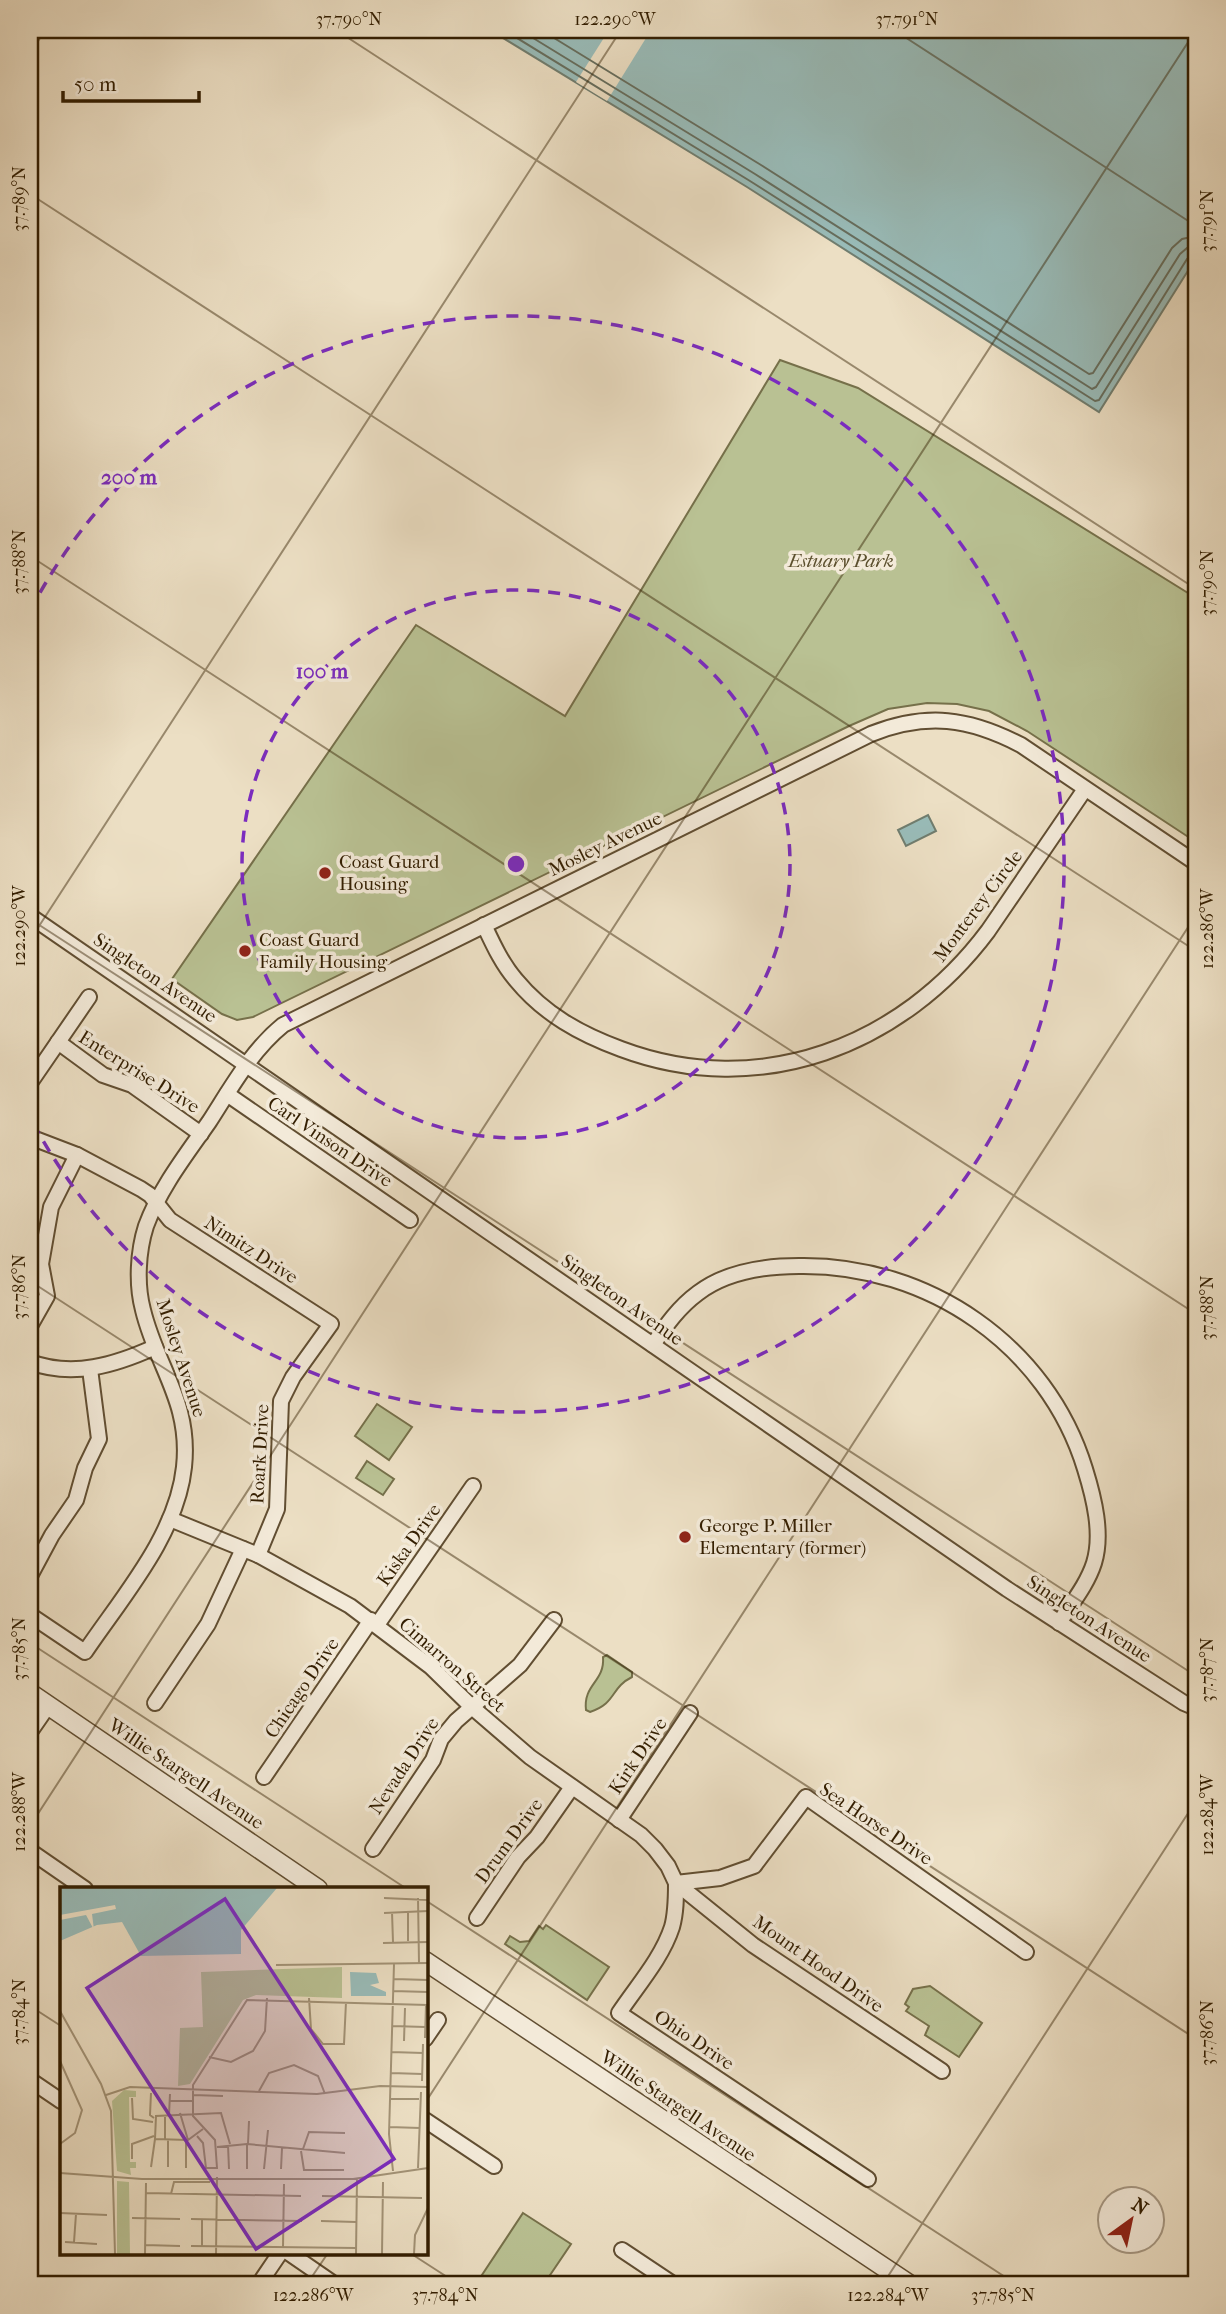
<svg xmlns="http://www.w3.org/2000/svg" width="1226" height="2314" font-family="'IM FELL French Canon',serif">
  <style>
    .green { fill: #b9c193; stroke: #76704a; stroke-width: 2 }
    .water { fill: #99bcb9; stroke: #707d6f; stroke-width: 2 }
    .pier { fill: #ecdfc4 }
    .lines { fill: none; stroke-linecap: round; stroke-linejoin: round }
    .shore { stroke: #666d5d; stroke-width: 2 }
    .minor-casing { stroke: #614e32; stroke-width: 18 }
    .tertiary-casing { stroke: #614e32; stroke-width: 21 }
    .minor { stroke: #f3ead9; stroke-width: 14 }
    .tertiary { stroke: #f3ead9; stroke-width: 18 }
    .ticks { fill: none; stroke: #331e01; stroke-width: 2; stroke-opacity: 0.45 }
    .ring { fill: none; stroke: #7b2cbf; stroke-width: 3.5; stroke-dasharray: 12 9 }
    .poi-dot { fill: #8f2418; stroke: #f3ead9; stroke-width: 2.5 }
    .labels { text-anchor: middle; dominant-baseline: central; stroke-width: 7; stroke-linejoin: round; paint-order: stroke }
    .park-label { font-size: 19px; font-style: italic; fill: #5b4f2d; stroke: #f3ead9 }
    .street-label { font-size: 19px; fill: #331e01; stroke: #f3ead9 }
    .poi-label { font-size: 19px; fill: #331e01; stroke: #f3ead9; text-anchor: start }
    .inset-road { fill: none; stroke: #a29276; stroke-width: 2 }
    .view { fill: #7b2cbf; fill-opacity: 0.15; stroke: #7b2cbf; stroke-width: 3.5 }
    .inset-edge { fill: none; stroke: #331e01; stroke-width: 3.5 }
    .centre { fill: #7b2cbf; stroke: #f3ead9; stroke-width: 3.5 }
    .ring-label { font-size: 21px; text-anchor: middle; font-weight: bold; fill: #7b2cbf; stroke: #f3ead9; stroke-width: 7; stroke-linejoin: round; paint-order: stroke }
    .neatline { fill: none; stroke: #331e01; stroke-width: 2.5 }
    .ticks-label { font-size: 18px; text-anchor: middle; fill: #331e01 }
  </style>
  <rect width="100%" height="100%" fill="#ecdfc4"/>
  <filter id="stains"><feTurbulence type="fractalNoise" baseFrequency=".00286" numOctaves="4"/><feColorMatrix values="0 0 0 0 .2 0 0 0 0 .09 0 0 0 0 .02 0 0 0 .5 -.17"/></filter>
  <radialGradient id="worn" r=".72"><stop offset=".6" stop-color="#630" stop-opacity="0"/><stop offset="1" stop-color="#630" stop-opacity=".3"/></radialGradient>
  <!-- green -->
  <g class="green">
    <path d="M 780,360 L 858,388 L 1196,598 L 1196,842 L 1027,731 L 989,711 L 957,704 L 927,703 L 888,709 L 849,726 L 253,1017 L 237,1020 L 222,1014 L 172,979 L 416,625 L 565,716 Z"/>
    <path d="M 377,1404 L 412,1427 L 389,1460 L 355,1436 Z"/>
    <path d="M 367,1461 L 394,1479 L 383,1495 L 356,1478 Z"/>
    <path d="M 607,1655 L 632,1672 L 632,1677 C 610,1688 617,1703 590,1712 L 586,1710 C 583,1684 605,1682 603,1657 Z"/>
    <path d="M 546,1925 L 609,1967 L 587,2000 L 505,1944 L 510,1936 L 520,1942 L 529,1941 L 539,1926 L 543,1929 Z"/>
    <path d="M 930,1986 L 982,2023 L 959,2057 L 925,2035 L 929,2026 L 906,2011 L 909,2007 L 905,2004 L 913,1989 Z"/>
    <path d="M 523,2213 L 571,2244 L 544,2284 L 476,2284 Z"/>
  </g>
  <!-- water -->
  <g class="water">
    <path d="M 490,30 L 1196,30 L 1196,258 L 1099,412 L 747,187 Z"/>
    <path d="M 928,815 L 936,831 L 906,846 L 898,830 Z"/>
  </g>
  <!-- pier -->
  <path class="pier" d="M 613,30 L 651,30 L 607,101 L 576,82 L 607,33 Z"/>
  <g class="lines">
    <!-- shore -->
    <g class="shore">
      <path d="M 504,30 L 750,181 L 1095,401 L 1099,400 L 1187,259 L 1196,255"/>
      <path d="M 520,30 L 755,174 L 1092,389 L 1096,387 L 1180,254 L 1187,248 L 1196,246"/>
      <path d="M 541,30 L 761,165 L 1089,374 L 1093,373 L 1172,248 L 1182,239 L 1196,236"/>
    </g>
    <!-- minor casing -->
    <g class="minor-casing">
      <g id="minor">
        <path d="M 30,916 L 1007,1589 L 1184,1703 L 1196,1708"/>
        <path d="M 484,925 C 493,944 502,964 516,980 C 544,1014 580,1034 621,1049 C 760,1101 902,1046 988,931 L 1085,789"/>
        <path d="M 58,1042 L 103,1075 L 132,1085 L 201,1134"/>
        <path d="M 30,1083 L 89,997"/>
        <path d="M 227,1094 L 410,1220"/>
        <path d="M 30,1137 L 77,1155 L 141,1189 L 150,1195 L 170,1220 L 331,1324 L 293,1377 L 281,1401 L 277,1509 L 258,1555"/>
        <path d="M 30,1326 L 47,1296 L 41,1264 L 51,1207 L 77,1155"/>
        <path d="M 653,1345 C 666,1325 679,1307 698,1293 C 727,1271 764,1266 799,1266 C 928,1264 1047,1345 1085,1469 C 1094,1498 1103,1534 1094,1563 C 1087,1585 1071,1604 1059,1623"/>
        <path d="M 30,1362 C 73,1378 115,1365 155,1347"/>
        <path d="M 170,1519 L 258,1555 L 350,1606 L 431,1667 L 473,1708 L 530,1757 L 641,1835 L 655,1849 L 668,1866 L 676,1883 L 753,1945 L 942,2071"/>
        <path d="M 30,1576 L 52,1535 L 76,1500 L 85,1468 L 99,1439 L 90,1369"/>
        <path d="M 30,1615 L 85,1652 C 122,1597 177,1535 184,1467 C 191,1402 157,1368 143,1310 C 136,1284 138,1251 146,1226 C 160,1188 186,1155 209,1122 C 231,1088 251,1051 283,1025 L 871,734 C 927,712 969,718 1021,745 L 1196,863"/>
        <path d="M 377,1625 L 473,1486"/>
        <path d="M 155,1703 L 208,1624 L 243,1549"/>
        <path d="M 30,1732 L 48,1706"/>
        <path d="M 264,1777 L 371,1620"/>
        <path d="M 619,1820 L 690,1713"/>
        <path d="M 373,1849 L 433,1760 L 441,1739 L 456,1721 L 520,1665 L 554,1620"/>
        <path d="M 30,1851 L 85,1889"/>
        <path d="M 676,1883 C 676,1898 676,1913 672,1927 C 662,1958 637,1986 619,2013 L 868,2179"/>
        <path d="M 676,1883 L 720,1878 L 754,1866 L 806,1797 L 1026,1952"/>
        <path d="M 477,1918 L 518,1857 L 537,1837 L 572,1787"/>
        <path d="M 425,2039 L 438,2020"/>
        <path d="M 30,2080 L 61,2101"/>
        <path d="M 425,2120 L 494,2166"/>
        <path d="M 622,2250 L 673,2284"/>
        <path d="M 289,2253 L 334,2284"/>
        <path d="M 259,2284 L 280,2253"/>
      </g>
    </g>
    <!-- tertiary casing -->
    <g class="tertiary-casing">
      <g id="tertiary">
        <path d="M 30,1693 L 318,1889"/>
        <path d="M 425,1961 L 909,2284"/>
      </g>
    </g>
    <!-- minor -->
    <use href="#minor" class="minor"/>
    <!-- tertiary -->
    <use href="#tertiary" class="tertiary"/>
  </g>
  <!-- ticks -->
  <path class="ticks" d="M 336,30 L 1196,589M 894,30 L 1196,226M 30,54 L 45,30M 30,194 L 1196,951M 30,556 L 1196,1314M 30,919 L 1196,1676M 30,940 L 621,30M 30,1281 L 1196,2039M 30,1643 L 407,1889M 30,1826 L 1196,30M 425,1900 L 1016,2284M 30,2006 L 61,2026M 425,2103 L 1196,915M 410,2253 L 458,2284M 307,2284 L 328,2253M 883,2284 L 1196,1801"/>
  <!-- distance rings -->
  <g class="ring">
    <circle cx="516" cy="864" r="274"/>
    <path d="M30 611A548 548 0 1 1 30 1117"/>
  </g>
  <!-- markers -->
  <g class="poi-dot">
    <circle cx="325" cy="873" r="7"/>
    <circle cx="245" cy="951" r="7"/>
    <circle cx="685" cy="1537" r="7"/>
  </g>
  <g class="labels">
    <!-- park labels -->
    <g class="park-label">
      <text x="841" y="561">Estuary Park</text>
    </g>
    <!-- street labels -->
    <g class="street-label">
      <text transform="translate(605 844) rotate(-26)">Mosley Avenue</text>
      <text transform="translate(978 906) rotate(-53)">Monterey Circle</text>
      <text transform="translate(155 978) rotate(34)">Singleton Avenue</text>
      <text transform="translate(139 1072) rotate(32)">Enterprise Drive</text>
      <text transform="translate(330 1142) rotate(34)">Carl Vinson Drive</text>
      <text transform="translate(251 1250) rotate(33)">Nimitz Drive</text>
      <text transform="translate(622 1300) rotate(35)">Singleton Avenue</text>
      <text transform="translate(181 1358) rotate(72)">Mosley Avenue</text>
      <text transform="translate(260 1454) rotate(-87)">Roark Drive</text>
      <text transform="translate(409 1545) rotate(-55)">Kiska Drive</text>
      <text transform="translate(1089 1619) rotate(33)">Singleton Avenue</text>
      <text transform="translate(452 1665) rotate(41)">Cimarron Street</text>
      <text transform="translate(302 1688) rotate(-56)">Chicago Drive</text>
      <text transform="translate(638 1756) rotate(-56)">Kirk Drive</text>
      <text transform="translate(404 1766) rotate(-57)">Nevada Drive</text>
      <text transform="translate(186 1774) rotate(34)">Willie Stargell Avenue</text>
      <text transform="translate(876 1824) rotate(34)">Sea Horse Drive</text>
      <text transform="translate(509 1841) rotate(-54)">Drum Drive</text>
      <text transform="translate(818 1964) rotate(35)">Mount Hood Drive</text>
      <text transform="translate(694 2040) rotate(34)">Ohio Drive</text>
      <text transform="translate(678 2106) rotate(34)">Willie Stargell Avenue</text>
    </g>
    <!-- poi labels -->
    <g class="poi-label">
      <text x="339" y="862">Coast Guard<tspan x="339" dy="22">Housing</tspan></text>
      <text x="259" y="940">Coast Guard<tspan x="259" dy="22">Family Housing</tspan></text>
      <text x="699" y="1526">George P. Miller<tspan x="699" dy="22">Elementary (former)</tspan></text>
    </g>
  </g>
  <!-- overview -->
  <g transform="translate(60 1887)">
    <rect width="368" height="368" fill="#ecdfc4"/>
    <path d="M 282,80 L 282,111 L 196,108 L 183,113 L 130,197 L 118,199 L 120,141 L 143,140 L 141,85 ZM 64,203 L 76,204 L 76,210 L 69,210 L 70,275 L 76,275 L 76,281 L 70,281 L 71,288 L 57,284 L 52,214 ZM 57,294 L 69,295 L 70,367 L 57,367 Z" fill="#b9c193"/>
    <path d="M 0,1 L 217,1 L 181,43 L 181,67 L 81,69 L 62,35 L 37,38 L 0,54 ZM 290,85 L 316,86 L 319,96 L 310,98 L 326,105 L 326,109 L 291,109 Z" fill="#99bcb9"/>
    <path d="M 55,18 L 56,22 L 32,27 L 34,43 L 26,28 L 0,33 L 0,28 Z" fill="#ecdfc4"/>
    <path class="inset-road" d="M 324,11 L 368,13M 358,11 L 359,76M 332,25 L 333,55M 348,25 L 348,54M 324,26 L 368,24M 323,56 L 368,55M 216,78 L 368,76M 334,92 L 368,93M 333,104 L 368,105M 249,111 L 251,142 L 263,157 L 284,157 L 286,115M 0,124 L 41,197 L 51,224 L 55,367M 332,139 L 365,140M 365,151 L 366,118M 344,154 L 345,121M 331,165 L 363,166M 149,170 L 171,175 L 193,164 L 205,144 L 207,111M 0,174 L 22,223 L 15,246 L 0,257M 331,186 L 362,187M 362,194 L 363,157M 199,204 L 209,186 L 234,178 L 258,189 L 265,207M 91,206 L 90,228 L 94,231M 46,208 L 70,200 L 257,207 L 320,199 L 368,200M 133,208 L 163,209M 72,211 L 73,232 L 93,235M 330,212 L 359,212M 110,214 L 133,214M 120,226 L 128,253M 105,228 L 105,253M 109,228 L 110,207M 329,240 L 360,241M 137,249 L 143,256 L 146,281 L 157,281 L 155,253 L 133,229 L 133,198 L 187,113 L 368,118M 95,252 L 96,229 L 161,226 L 170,257M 95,252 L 128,253 L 143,242M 126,253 L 126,281M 188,257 L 189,234M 168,258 L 169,282M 157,260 L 187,257 L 285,266M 243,262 L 249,245 L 285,246M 241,264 L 244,283 L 284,283M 72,272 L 72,257 L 94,249M 91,280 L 95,252M 108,280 L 108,253M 358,281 L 361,205M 187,282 L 187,257M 204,282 L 208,243M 221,282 L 222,261M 333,284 L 329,247 L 334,77M 0,286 L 82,292 L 293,292 L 368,281M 86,306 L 241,309M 111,307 L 114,295 L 150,295M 262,309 L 362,311M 0,326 L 47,328M 72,331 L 120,332M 131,332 L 242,334M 261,334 L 296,335M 5,355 L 37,357M 14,355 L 16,327M 85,358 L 120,359M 131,359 L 296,361M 142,359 L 142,333M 223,360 L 224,297M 85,367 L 86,296M 156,367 L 157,290M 296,367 L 297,292M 322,367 L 323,295M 354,367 L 355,348 L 368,321"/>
    <path class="view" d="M 165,12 L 334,272 L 196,362 L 27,101 Z"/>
    <rect width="368" height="368" class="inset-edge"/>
  </g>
  <circle cx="516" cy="864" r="10" class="centre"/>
  <g class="ring-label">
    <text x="129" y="484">200 m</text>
    <text x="322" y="678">100 m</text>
  </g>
  <!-- margin -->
  <rect width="1226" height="2314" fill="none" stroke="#ecdfc4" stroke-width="77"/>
  <!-- north arrow -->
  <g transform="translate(1131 2220) rotate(33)"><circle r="33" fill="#f3ead9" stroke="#a69883" stroke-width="2"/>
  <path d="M0-5L12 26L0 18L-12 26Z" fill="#8f2418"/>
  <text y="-10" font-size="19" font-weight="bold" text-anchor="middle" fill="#331e01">N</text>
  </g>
  <!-- scale -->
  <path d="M63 91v10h136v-10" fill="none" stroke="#331e01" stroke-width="3.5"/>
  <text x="74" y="91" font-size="21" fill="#331e01" stroke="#f3ead9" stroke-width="5" paint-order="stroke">50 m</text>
  <rect x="38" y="38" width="1150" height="2238" class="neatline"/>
  <g class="ticks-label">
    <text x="349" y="25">37.790°N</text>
    <text x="615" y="25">122.290°W</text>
    <text x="907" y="25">37.791°N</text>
    <text transform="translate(19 199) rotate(-90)" y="6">37.789°N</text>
    <text transform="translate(1207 221) rotate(-90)" y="6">37.791°N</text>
    <text transform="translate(19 562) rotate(-90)" y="6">37.788°N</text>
    <text transform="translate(1207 583) rotate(-90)" y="6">37.790°N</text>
    <text transform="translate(19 926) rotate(-90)" y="6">122.290°W</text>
    <text transform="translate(1207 929) rotate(-90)" y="6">122.286°W</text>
    <text transform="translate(19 1287) rotate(-90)" y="6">37.786°N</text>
    <text transform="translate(1207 1308) rotate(-90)" y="6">37.788°N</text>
    <text transform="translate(19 1649) rotate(-90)" y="6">37.785°N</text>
    <text transform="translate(1207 1670) rotate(-90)" y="6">37.787°N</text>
    <text transform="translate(19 1812) rotate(-90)" y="6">122.288°W</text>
    <text transform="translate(1207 1815) rotate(-90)" y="6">122.284°W</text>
    <text transform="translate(19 2012) rotate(-90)" y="6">37.784°N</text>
    <text transform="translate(1207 2033) rotate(-90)" y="6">37.786°N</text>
    <text x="313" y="2301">122.286°W</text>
    <text x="445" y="2301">37.784°N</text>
    <text x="888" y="2301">122.284°W</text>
    <text x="1003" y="2301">37.785°N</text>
  </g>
  <rect width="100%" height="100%" filter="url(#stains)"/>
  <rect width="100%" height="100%" fill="url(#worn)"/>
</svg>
